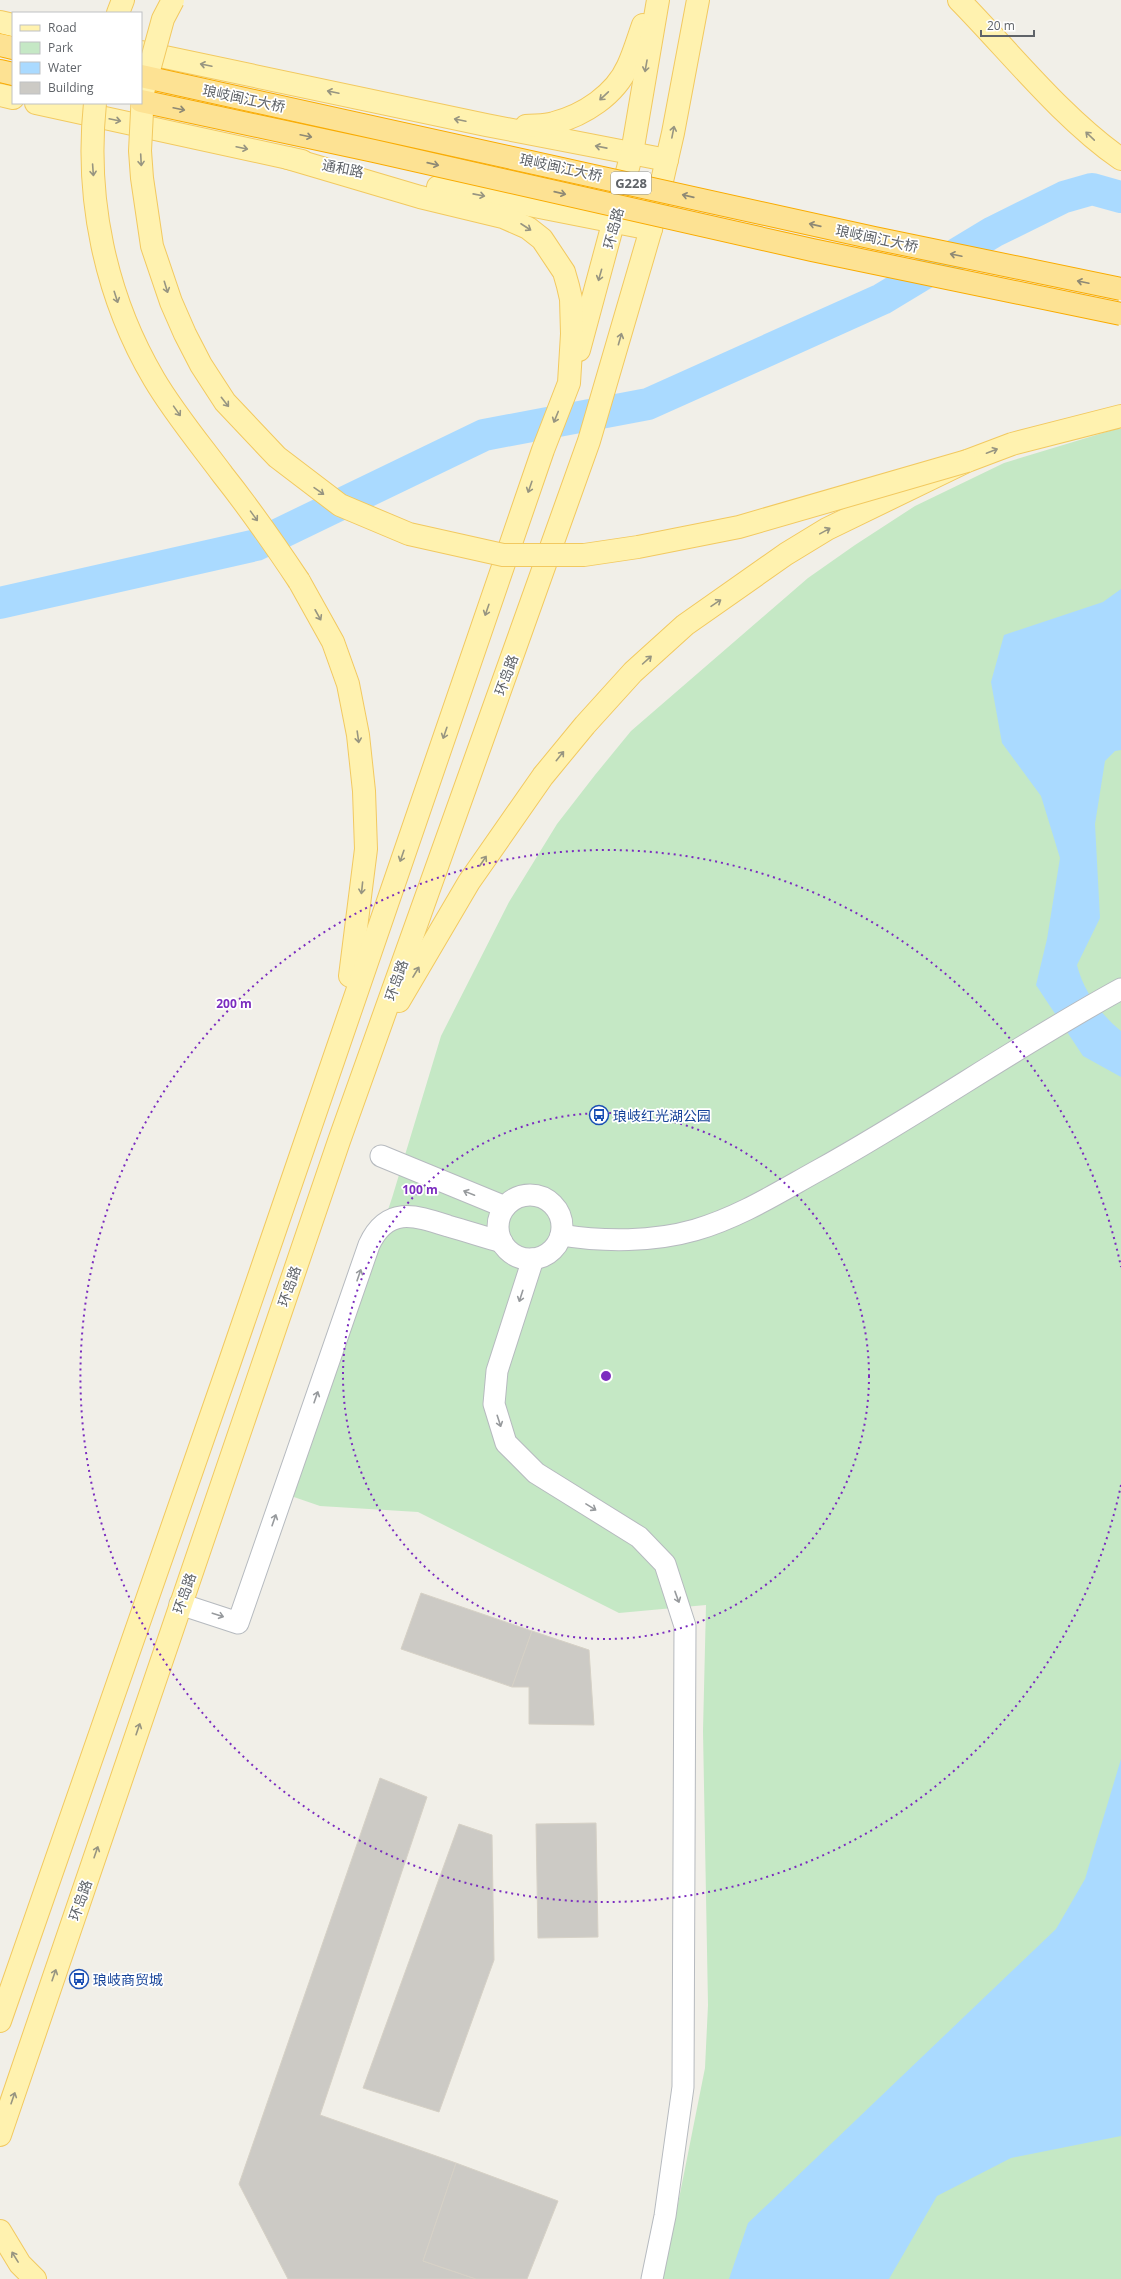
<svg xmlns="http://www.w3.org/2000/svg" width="1121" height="2279" font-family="'Open Sans','Noto Sans SC',sans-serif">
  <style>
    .green { fill: #c5e8c5 }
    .water { fill: #aadaff }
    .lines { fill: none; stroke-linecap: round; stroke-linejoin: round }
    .river { stroke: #aadaff; stroke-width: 32 }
    .building { fill: #cccac5; stroke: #d6d1c6 }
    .secondary-casing { stroke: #b6babf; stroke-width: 23 }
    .primary-casing { stroke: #f2c960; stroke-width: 24 }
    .highway-casing { stroke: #f9ab00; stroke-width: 24 }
    .secondary { stroke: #fff; stroke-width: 21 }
    .primary { stroke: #fff2af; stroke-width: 22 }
    .highway { stroke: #fde293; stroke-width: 22 }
    .primary-bridge-casing { stroke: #f2c960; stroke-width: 24; stroke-linecap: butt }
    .highway-bridge-casing { stroke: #f9ab00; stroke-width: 24; stroke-linecap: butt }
    .primary-bridge { stroke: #fff2af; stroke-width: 22 }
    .highway-bridge { stroke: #fde293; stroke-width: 22 }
    .oneway { stroke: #979581 }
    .oneway2 { stroke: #8e8975 }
    .oneway3 { stroke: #979a9d }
    .ring { fill: none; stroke: #7b2cbf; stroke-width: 2; stroke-dasharray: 2 4 }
    .labels { text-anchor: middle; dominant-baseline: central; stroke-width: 3.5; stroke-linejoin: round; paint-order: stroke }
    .shield { fill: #fff; stroke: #8f9295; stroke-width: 1 }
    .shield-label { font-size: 13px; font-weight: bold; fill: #5f6368 }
    .street-label { font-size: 14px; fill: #5f6368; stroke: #fff }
    .transit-label { font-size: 14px; fill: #164399; stroke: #fff; text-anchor: start }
    .centre { fill: #7b2cbf; stroke: #fff; stroke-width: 2 }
    .ring-label { font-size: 12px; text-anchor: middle; font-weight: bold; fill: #7b2cbf; stroke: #fff; stroke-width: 3.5; stroke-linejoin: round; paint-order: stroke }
  </style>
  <rect width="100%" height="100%" fill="#f1efe8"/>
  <!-- green -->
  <path class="green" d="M 1116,429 L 1121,429 L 1121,2279 L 663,2279 L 705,2068 L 708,2005 L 703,1731 L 706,1605 L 619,1613 L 418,1512 L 320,1506 L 291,1496 L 392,1198 L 441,1036 L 509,902 L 557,824 L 595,775 L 631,731 L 808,578 L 855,545 L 915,506 L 1004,463 Z"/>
  <!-- water -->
  <g class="water">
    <path d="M 1121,589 L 1121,750 L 1115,751 L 1105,761 L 1095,824 L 1100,918 L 1077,965 C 1083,990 1101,1015 1121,1031 L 1121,1077 L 1083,1056 L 1036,985 L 1047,939 L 1060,858 L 1041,796 L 1002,743 L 991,682 L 1004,635 L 1103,602 Z"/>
    <path d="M 1121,1759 L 1121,2136 L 1011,2158 L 937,2196 L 889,2279 L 729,2279 L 748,2223 L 1056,1929 L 1085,1879 Z"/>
  </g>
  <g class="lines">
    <!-- river -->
    <path class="river" d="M 0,603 L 256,545 L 484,435 L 648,404 L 882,299 L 993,232 L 1064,197 L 1092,189 L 1121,197"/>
  </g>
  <!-- building -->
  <g class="building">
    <path d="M 421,1593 L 532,1631 L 512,1687 L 401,1649 Z"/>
    <path d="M 532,1631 L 589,1650 L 594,1725 L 529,1724 L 529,1687 L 512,1687 Z"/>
    <path d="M 380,1778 L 427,1797 L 320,2115 L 456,2163 L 423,2261 L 476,2279 L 288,2279 L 239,2184 Z"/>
    <path d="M 596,1823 L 598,1937 L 538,1938 L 536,1824 Z"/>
    <path d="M 459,1824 L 492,1835 L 494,1960 L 439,2112 L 363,2088 Z"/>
    <path d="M 456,2163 L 558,2201 L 527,2279 L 476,2279 L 423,2261 Z"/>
  </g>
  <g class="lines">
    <!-- secondary casing -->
    <g class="secondary-casing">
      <g id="secondary">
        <path d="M 381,1156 L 505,1207"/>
        <circle cx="530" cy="1227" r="32"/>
        <path d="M 561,1235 C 604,1242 653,1242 695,1230 C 740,1217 779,1192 819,1170 C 922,1113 1018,1045 1121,989"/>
        <path d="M 533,1259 L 497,1371 L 494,1404 L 506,1443 L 536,1473 L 639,1537 L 665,1564 L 685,1626 L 683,2087 L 665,2216 L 652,2279"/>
        <path d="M 180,1604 L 238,1623 L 369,1245 C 387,1206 414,1215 448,1226 C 466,1231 484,1237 502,1242"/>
      </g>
    </g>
    <!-- primary casing -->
    <g class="primary-casing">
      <g id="primary">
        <path d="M 959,0 C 1010,52 1062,118 1121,159"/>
        <path d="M 118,13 L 123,0"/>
        <path d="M 0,22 L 13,25"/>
        <path d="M 141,52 L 486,125 L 667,160"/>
        <path d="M 0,95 L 13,98"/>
        <path d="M 36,103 L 302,161"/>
        <path d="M 526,126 C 535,125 546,126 554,123 C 584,115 615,95 628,66 C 634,53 638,39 643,25"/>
        <path d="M 438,187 L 651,229"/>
        <path d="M 579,350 L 632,153 L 658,0"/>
        <path d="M 299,581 L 333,642 L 348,684 L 358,735 L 364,791 L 366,849 L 350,976"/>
        <path d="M 399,1001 L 469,882 L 543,776 L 585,725 L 633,672 L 685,625 L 786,554 L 827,529 L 967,461 L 1012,444 L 1121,416"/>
        <path d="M 0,2021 L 228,1367 L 543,450 L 569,383 L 572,334 L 571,299 L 568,286 L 564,272 L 542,239 L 528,228 L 503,217 L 420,197 L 288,158"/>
        <path d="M 0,2135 L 339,1141 L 589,441 L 651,229 L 673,133 L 698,0"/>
        <path d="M 0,2231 L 20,2264 L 35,2279"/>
      </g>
    </g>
    <!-- highway casing -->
    <g class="highway-casing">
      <g id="highway">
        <path d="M 0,45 L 13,48"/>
        <path d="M 0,71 L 13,74"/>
      </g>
    </g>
    <!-- secondary -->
    <use href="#secondary" class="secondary"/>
    <!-- primary -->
    <use href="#primary" class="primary"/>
    <!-- highway -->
    <use href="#highway" class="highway"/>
    <!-- primary-bridge casing -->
    <g class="primary-bridge-casing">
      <g id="primary-bridge">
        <path d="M 173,0 L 163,19 L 143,92 L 140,151 L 142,178 L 152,246 L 171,302 L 185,334 L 201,365 L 225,402 L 277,457 L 340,505 L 409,534 L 503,555 L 584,555 L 638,547 L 739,527 L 967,461"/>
        <path d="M 95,103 C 85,198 105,296 154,379 C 174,413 200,444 223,475 C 250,509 275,545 299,581"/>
      </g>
    </g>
    <!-- highway-bridge casing -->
    <g class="highway-bridge-casing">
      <g id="highway-bridge">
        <path d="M 141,76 L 874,238 L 1121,289"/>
        <path d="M 141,101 L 374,151 L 812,250 L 1121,314"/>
      </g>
    </g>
    <!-- primary-bridge -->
    <use href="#primary-bridge" class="primary-bridge"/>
    <!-- highway-bridge -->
    <use href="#highway-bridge" class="highway-bridge"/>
  </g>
  <!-- one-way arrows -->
  <defs><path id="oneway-shaft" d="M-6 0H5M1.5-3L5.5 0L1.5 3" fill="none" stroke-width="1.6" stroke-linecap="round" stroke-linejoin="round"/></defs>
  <g class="oneway">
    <use href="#oneway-shaft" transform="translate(206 65) rotate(-168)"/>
    <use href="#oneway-shaft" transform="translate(646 66) rotate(100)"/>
    <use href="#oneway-shaft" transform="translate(333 92) rotate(-168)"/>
    <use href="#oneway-shaft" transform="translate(604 96) rotate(137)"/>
    <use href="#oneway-shaft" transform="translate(115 120) rotate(12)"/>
    <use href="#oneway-shaft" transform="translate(460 120) rotate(-168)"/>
    <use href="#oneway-shaft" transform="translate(673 132) rotate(-79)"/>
    <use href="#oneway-shaft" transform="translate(1090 136) rotate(-136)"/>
    <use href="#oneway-shaft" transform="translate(601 147) rotate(-169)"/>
    <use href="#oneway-shaft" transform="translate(242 148) rotate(12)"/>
    <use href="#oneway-shaft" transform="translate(141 160) rotate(87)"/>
    <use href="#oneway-shaft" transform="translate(93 170) rotate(86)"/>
    <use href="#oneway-shaft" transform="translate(479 195) rotate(11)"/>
    <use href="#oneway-shaft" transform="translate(526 227) rotate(33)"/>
    <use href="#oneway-shaft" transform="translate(600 275) rotate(106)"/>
    <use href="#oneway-shaft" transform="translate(166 287) rotate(73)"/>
    <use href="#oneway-shaft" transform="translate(116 297) rotate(72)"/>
    <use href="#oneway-shaft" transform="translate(620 339) rotate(-74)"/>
    <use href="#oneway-shaft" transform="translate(225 402) rotate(52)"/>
    <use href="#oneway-shaft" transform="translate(177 411) rotate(55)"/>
    <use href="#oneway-shaft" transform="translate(556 417) rotate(112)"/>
    <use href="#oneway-shaft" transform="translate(992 451) rotate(-21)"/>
    <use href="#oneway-shaft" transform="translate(530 487) rotate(109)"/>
    <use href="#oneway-shaft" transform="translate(319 491) rotate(35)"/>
    <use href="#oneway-shaft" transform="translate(254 516) rotate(54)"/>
    <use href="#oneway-shaft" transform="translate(825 531) rotate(-29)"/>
    <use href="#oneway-shaft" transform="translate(716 603) rotate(-34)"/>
    <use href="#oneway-shaft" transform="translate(487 610) rotate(109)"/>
    <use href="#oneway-shaft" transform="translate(318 615) rotate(61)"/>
    <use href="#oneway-shaft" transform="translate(647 660) rotate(-42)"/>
    <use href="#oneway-shaft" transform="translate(445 733) rotate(109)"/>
    <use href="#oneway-shaft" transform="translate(358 737) rotate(82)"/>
    <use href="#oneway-shaft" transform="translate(560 756) rotate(-51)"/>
    <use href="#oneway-shaft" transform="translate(402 856) rotate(109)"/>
    <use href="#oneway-shaft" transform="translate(483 861) rotate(-56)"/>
    <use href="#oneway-shaft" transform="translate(362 888) rotate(96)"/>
    <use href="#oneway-shaft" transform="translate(416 972) rotate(-59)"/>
    <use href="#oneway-shaft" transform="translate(138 1729) rotate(-71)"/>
    <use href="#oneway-shaft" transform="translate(96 1852) rotate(-71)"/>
    <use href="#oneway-shaft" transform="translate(54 1975) rotate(-71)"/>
    <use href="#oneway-shaft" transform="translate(13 2098) rotate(-71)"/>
    <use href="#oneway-shaft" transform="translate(15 2257) rotate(-122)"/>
  </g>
  <g class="oneway2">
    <use href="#oneway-shaft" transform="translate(179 109) rotate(12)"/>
    <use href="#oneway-shaft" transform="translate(306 136) rotate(12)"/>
    <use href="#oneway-shaft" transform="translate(433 164) rotate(13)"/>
    <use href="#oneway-shaft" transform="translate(560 193) rotate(13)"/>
    <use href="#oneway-shaft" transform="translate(688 196) rotate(-167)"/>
    <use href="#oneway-shaft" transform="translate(815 225) rotate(-167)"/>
    <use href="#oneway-shaft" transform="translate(956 255) rotate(-168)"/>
    <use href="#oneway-shaft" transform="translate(1083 282) rotate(-168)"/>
  </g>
  <g class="oneway3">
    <use href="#oneway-shaft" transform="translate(469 1193) rotate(-158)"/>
    <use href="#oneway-shaft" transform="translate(359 1275) rotate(-71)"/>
    <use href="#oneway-shaft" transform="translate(521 1296) rotate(108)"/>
    <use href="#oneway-shaft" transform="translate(316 1397) rotate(-71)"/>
    <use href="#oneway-shaft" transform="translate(499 1421) rotate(72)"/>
    <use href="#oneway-shaft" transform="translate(591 1507) rotate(32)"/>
    <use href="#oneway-shaft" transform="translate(274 1520) rotate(-71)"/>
    <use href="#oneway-shaft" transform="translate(677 1597) rotate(70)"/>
    <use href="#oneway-shaft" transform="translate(218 1615) rotate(18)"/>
  </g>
  <!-- distance rings -->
  <g class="ring">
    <circle cx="606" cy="1376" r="263"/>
    <path d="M1121 1485A526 526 0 1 1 1121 1267"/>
  </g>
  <!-- icons -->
  <defs>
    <g id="bus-ring" transform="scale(1)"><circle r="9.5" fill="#fff" stroke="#1a4fb4" stroke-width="1.5"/><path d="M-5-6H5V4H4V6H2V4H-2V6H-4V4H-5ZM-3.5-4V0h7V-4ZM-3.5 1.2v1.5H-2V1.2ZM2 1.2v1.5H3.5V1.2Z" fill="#1a4fb4"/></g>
  </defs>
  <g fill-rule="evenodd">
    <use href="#bus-ring" x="599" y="1115"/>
    <use href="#bus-ring" x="79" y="1979"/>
  </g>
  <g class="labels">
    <!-- shield labels -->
    <rect class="shield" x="611" y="172" width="40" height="22" rx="3"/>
    <g class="shield-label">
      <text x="631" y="183">G228</text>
    </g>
    <!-- street labels -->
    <g class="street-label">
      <text transform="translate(244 98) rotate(12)">琅岐闽江大桥</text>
      <text transform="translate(561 167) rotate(12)">琅岐闽江大桥</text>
      <text transform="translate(343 168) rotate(11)">通和路</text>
      <text transform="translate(613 228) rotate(-75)">环岛路</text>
      <text transform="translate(877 238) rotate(12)">琅岐闽江大桥</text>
      <text transform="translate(506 675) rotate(-70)">环岛路</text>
      <text transform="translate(396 980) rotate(-71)">环岛路</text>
      <text transform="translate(289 1286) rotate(-71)">环岛路</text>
      <text transform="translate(184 1593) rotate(-71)">环岛路</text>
      <text transform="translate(80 1900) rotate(-71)">环岛路</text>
    </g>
    <!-- transit labels -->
    <g class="transit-label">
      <text x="613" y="1115">琅岐红光湖公园</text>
      <text x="93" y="1979">琅岐商贸城</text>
    </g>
  </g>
  <circle cx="606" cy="1376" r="6" class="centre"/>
  <g class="ring-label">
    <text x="234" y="1008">200 m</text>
    <text x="420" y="1194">100 m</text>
  </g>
  <!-- legend -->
  <rect x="12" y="12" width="130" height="92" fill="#ffffff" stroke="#bfc1c3"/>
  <rect x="20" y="25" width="20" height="6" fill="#fff2af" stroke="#bfc1c3"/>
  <text x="48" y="32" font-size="12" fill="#5f6368">Road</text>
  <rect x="20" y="42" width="20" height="12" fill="#c5e8c5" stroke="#bfc1c3"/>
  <text x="48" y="52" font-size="12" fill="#5f6368">Park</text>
  <rect x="20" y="62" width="20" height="12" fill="#aadaff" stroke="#bfc1c3"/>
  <text x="48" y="72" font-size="12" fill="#5f6368">Water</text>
  <rect x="20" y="82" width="20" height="12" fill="#cccac5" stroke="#bfc1c3"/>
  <text x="48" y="92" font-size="12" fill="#5f6368">Building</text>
  <!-- scale -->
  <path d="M981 30v6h53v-6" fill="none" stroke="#5f6368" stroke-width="2"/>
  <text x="987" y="30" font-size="12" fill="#5f6368" stroke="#ffffff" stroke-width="3" paint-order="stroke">20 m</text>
</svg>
